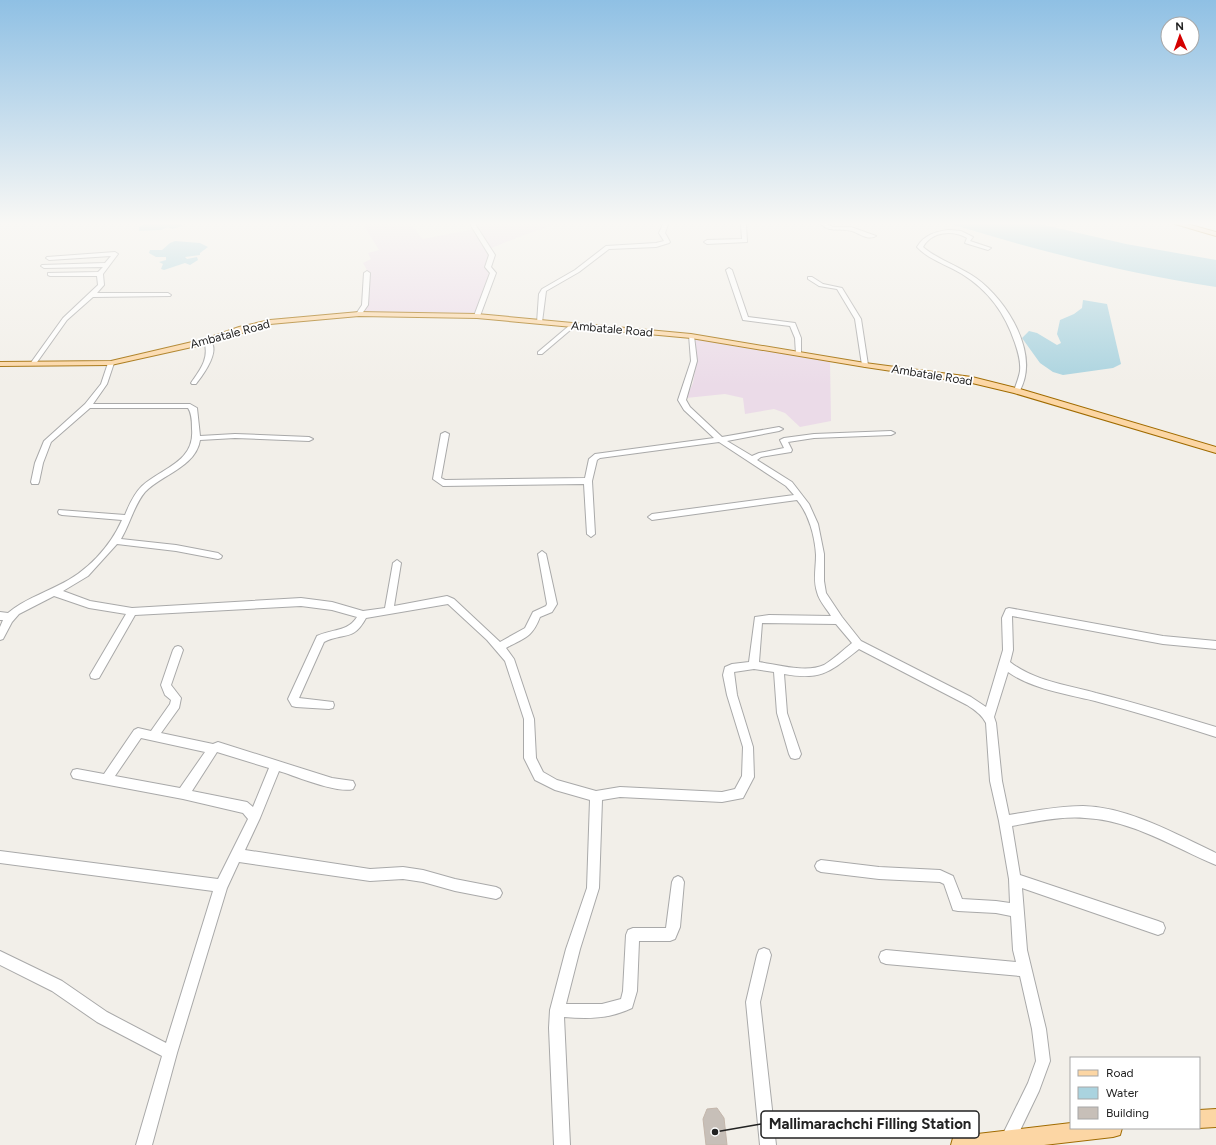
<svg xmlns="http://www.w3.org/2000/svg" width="1216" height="1145" font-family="Figtree,sans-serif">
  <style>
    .industrial { fill: #ebdbe8 }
    .water { fill: #aad3df }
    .building { fill: #c7bfb8; stroke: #c4b6ab }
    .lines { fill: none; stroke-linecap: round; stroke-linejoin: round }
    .minor-casing { stroke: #a9a9a9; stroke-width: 2 }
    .major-casing { stroke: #a06b00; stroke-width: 2 }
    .minor { fill: #fff; fill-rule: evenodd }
    .major { fill: #fcd6a4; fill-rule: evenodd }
    .labels { text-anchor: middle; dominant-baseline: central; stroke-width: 3.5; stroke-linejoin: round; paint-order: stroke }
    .far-street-label { font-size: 12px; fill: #222; stroke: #fff }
    .leader { fill: none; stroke: #222; stroke-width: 1.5 }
    .callout-dot { fill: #222; stroke: #fff; stroke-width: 1.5 }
    .callout { fill: #fff; stroke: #222; stroke-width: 1.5 }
    .callout-label { font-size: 15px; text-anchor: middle; font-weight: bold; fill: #222 }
  </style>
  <rect width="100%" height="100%" fill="#f2efe9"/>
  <!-- industrial -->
  <g class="industrial">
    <path d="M 363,224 L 410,224 L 423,239 L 474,229 L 490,255 L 488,257 L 485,267 L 489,274 L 475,314 L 415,312 L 361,312 L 368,272 L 363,263 L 371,259 L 368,253 L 379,250 Z"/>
    <path d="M 474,224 L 557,224 L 524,235 L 489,249 Z"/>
    <path d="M 694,339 L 830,361 L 831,421 L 800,427 L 785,413 L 774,409 L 745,414 L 743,398 L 725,394 L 686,398 L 693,383 L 697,359 L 694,348 Z"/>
  </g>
  <!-- water -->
  <g class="water">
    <path d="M 145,224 L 182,224 L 182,226 L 172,229 L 168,227 L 161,230 L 139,231 L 139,227 Z"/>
    <path d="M 951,224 L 1040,224 L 1126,244 L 1216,260 L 1216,287 C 1126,273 1038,251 951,224 Z"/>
    <path d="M 175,241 L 200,243 L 208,247 L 200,253 L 200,255 L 185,257 L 187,259 L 197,257 L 198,260 L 190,265 L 185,263 L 164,270 L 161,269 L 163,264 L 159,262 L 166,260 L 166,257 L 156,257 L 149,253 L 150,250 L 162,250 L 170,243 Z"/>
    <path d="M 1083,300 L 1107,304 L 1121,364 L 1113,368 L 1063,375 L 1053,372 L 1040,363 L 1022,338 L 1029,331 L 1037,333 L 1057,345 L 1061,343 L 1057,334 L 1060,320 L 1074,314 L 1082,308 Z"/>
  </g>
  <!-- building -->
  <path class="building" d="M 717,1108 L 724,1118 L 727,1145 L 706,1145 L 703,1119 L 707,1109 Z"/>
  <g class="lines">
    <!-- minor casing -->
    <g class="minor-casing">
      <g id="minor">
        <path d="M 470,224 L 475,224 L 495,255 L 491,267 L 496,273 L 480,316 L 477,318 L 474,316 L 490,273 L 485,267 L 489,255 Z"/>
        <path d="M 663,224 L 668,224 L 665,233 L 670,242 L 669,243 L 656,247 L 609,249 L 579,272 L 546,291 L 542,322 L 537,323 L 539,294 L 542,289 L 575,270 L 606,246 L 656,243 L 664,241 L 659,233 Z"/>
        <path d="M 741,224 L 746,224 L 747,242 L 707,244 L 704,242 L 707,240 L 742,239 Z"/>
        <path d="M 821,224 L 827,224 L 833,227 L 851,227 L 876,236 C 868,241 859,233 852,231 C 840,228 830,233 821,224 Z"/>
        <path d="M 948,230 L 961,231 L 973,237 L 970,241 L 991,248 L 988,250 L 965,243 L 967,238 C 953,230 932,231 923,247 C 938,260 959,266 976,278 C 1007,300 1041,355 1019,392 L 1015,392 L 1014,391 C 1016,384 1019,378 1020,371 C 1021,361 1018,352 1015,343 C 1005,313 989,291 962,274 C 948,265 929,260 917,247 C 924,235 935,232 948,230 Z"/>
        <path d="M 115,252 L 118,254 L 103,274 L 104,285 L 97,293 L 168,293 L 171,295 L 170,296 L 93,297 L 67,320 L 35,365 L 31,365 L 30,364 L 63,318 L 98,285 L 97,276 L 50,276 L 48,275 L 48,273 L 98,272 L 103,267 L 44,268 L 41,266 L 42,265 L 105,263 L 111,256 L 49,260 L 46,258 L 47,257 Z"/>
        <path d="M 729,268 L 732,270 L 748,317 L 795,323 L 801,338 L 801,355 L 796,354 L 795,338 L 790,326 L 743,320 L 726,270 Z"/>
        <path d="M 367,271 L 370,273 L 368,305 L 361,315 L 359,316 L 356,314 L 362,305 L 364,273 Z"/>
        <path d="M 808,277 L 812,277 L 823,284 L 842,288 L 861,319 L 868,365 L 867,366 L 865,367 L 862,365 L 855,319 L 837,289 L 819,286 L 808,279 Z"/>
        <path d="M 570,325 L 575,326 L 542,354 L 538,354 L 538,352 Z"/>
        <path d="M 689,335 L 694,336 L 697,361 L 686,400 L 690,407 L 722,437 L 779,427 L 783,429 L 779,431 L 727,441 L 752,456 L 759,453 L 784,448 L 780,440 L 784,438 L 814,434 L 891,431 L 895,433 L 891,435 L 814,438 L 788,442 L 792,450 L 791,452 L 761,457 L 757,460 L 792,482 L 809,504 L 818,524 L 824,554 L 824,581 L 826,593 L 842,617 L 861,641 L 971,697 L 986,707 L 1003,650 L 1002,618 L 1006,609 L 1009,608 L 1163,636 L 1216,641 L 1216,649 L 1163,644 L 1012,616 L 1013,650 L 1010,662 C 1034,681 1067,685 1096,693 C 1136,703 1176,715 1216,727 L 1216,737 C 1176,724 1136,712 1095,701 C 1066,694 1032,689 1008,672 L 994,717 L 996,723 L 1002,781 L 1009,815 C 1034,811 1058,806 1083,806 C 1128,807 1176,834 1216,853 L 1216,865 C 1173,847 1132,820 1085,818 C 1060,816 1035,822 1012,826 L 1020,875 L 1158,921 L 1163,923 L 1165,928 L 1163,933 L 1158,935 L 1022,888 L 1027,950 L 1046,1029 L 1050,1061 L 1039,1091 L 1014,1143 L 1011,1145 L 1004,1143 L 1001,1138 L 1028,1083 L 1036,1061 L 1032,1029 L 1020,976 L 886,964 L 881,962 L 879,957 L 881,952 L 886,950 L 1016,962 L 1013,950 L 1011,916 L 996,913 L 958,911 L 953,910 L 944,884 L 940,882 L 879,879 L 821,872 L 817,870 L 815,866 L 817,862 L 821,860 L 879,867 L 940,870 L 953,876 L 962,899 L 996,901 L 1010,903 L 1009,879 L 999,821 L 990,781 L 986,723 C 982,715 975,710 967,705 L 859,649 C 831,671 822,681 784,674 L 787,713 L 801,754 L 799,758 L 795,759 L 791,758 L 789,754 L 777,713 L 774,672 L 754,669 L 734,672 L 737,695 L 753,747 L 754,777 L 743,798 L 722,802 L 620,797 L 602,800 L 599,888 L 580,949 L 566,1004 L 602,1004 L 621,999 L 623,991 L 626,935 L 628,930 L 633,928 L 666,928 L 672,882 L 674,878 L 678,876 L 682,878 L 684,882 L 680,927 L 675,939 L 670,941 L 639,941 L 637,991 L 632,1008 C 609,1019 588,1019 564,1017 L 570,1145 L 554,1145 L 549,1028 L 550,1010 L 566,949 L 587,888 L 590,800 L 555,790 L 535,780 L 524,758 L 524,719 L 505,661 L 487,640 L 448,604 L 366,618 C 353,642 344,632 324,642 L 299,698 L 333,702 L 334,705 L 333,708 L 329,709 L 296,707 L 292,706 L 288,699 L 317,636 C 331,629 348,632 357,617 L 332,610 L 301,606 L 135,615 L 99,678 L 95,679 L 91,678 L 90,675 L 126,614 L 89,608 L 54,596 L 19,614 L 12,622 L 3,639 L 0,640 L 0,627 L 3,620 L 0,620 L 0,612 L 8,613 C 23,600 42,594 59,585 C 87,572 110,547 122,520 L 62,515 L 59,514 L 58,512 L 59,510 L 125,515 C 129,505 134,494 142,486 C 162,468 195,462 192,429 C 192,422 192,414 188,408 L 90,408 L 51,442 L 43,463 L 39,482 L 38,484 L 32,484 L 31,482 L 35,463 L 44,441 L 85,404 L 101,384 L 108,363 L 111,361 L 114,363 L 107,384 L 93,404 L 190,404 L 197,408 L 200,436 L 235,434 L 309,437 L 313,439 L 309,441 L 235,438 L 200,440 C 196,467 161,475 145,492 C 134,505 130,524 121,539 L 176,545 L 218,553 L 222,556 L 221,558 L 218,559 L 176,551 L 117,544 L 88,576 L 63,591 L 90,601 L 132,608 L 301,598 L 332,602 L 363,611 L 385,608 L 393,563 L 397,560 L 401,563 L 394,606 L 447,596 L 454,599 L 500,642 L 525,628 L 533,612 L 546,606 L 547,604 L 538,554 L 542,551 L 546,554 L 557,604 L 552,612 L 540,617 C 532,638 524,638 506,648 L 514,659 L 534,719 L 536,758 L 543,772 L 557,780 L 596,791 L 620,787 L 722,792 L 735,789 L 742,776 L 743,747 L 727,695 L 723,675 L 725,667 L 732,664 L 749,662 L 755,617 L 769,615 L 831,616 C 827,609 819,601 817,592 C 813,580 816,568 816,555 C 815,537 809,514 797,500 L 652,520 L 648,517 L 652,514 L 794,495 L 786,486 L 719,442 L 600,458 L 597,460 L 592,481 L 595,534 L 591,537 L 587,534 L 584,484 L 443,486 L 433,479 L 441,434 L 445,432 L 449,434 L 441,478 L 445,480 L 585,478 L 589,459 L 595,454 L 714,438 L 684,410 L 678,400 L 691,361 ZM 762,623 L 836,624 L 852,643 C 843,650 834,659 824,665 C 807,673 778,665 759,662 Z"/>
        <path d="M 207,339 C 224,347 203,375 196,384 L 192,384 L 191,383 C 200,370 210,358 204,341 Z"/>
        <path d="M 178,646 L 181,647 L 183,650 L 171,685 L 181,698 L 179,708 L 161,733 L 213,744 L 218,742 L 332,778 L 353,781 L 355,785 L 353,789 C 338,794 295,776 279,771 L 260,818 L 245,850 L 370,869 L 403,867 L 423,870 L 455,879 L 496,887 L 500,889 L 502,893 L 500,897 L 496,899 L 455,891 L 423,882 L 403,879 L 370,881 L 239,862 L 227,888 L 177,1053 L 152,1145 L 136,1145 L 162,1056 L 97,1022 L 52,991 L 0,965 L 0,951 L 62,981 L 107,1012 L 166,1043 L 213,891 L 0,863 L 0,851 L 218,879 L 248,819 L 243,813 L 183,799 L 77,779 L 73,778 L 71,774 L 73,770 L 77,769 L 104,774 L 134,730 L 138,728 L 151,731 L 170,704 L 171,700 L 165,695 L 161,685 L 173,650 L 175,647 ZM 141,738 L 205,752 L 180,788 L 115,776 ZM 217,752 L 269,768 L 253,807 L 247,802 L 192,791 Z"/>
        <path d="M 764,948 L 769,950 L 771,955 L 760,1002 L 776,1145 L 760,1145 L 746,1002 L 757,955 L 759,950 Z"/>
      </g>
    </g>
    <!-- major casing -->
    <g class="major-casing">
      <g id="major">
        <path d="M 1175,224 L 1187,224 L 1216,232 L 1216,236 Z"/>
        <path d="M 359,312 L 477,314 L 691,334 L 865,363 L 972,377 L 1020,389 L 1216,447 L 1216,453 L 1014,393 L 972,383 L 865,367 L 691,338 L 477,318 L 359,316 L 270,324 L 210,343 L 111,365 L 0,366 L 0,362 L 111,361 L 205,339 L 239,327 L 270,320 Z"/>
        <path d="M 1216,1109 L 1216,1127 L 1199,1128 L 1198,1128 L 1199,1110 Z"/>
        <path d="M 1071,1123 L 1071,1128 L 1122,1128 L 1120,1135 L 1113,1137 L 1044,1145 L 951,1145 L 953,1138 L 960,1136 Z"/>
      </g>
    </g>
    <!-- minor -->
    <use href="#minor" class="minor"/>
    <!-- major -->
    <use href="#major" class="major"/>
  </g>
  <!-- sky -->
  <linearGradient id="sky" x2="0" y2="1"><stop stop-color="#8fc0e4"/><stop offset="0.58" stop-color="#f9f8f5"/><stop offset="1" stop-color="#f9f8f5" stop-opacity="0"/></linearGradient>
  <rect width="1216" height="385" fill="url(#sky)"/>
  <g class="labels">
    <!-- far-street labels -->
    <g class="far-street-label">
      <text transform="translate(612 329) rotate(5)">Ambatale Road</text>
      <text transform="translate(230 334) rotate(-15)">Ambatale Road</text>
      <text transform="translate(932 375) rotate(9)">Ambatale Road</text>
    </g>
  </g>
  <!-- callouts -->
  <path class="leader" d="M715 1132L761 1124"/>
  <circle class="callout-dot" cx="715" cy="1132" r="4"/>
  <rect class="callout" x="761" y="1111" width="218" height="27" rx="4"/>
  <g class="callout-label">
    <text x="870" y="1129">Mallimarachchi Filling Station</text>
  </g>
  <!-- legend -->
  <rect x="1070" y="1057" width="130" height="72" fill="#ffffff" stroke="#a7a7a7"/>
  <rect x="1078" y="1070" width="20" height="6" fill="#fcd6a4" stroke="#a7a7a7"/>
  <text x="1106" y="1077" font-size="12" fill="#222222">Road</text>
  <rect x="1078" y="1087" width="20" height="12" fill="#aad3df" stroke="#a7a7a7"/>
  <text x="1106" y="1097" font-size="12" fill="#222222">Water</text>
  <rect x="1078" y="1107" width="20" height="12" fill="#c7bfb8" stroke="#a7a7a7"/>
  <text x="1106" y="1117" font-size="12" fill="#222222">Building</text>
  <!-- north arrow -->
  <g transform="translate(1180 36) rotate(358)"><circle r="19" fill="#ffffff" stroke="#a7a7a7"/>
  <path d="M0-3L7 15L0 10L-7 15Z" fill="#d40000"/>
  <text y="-6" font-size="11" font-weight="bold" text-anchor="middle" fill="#222222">N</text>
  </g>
</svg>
